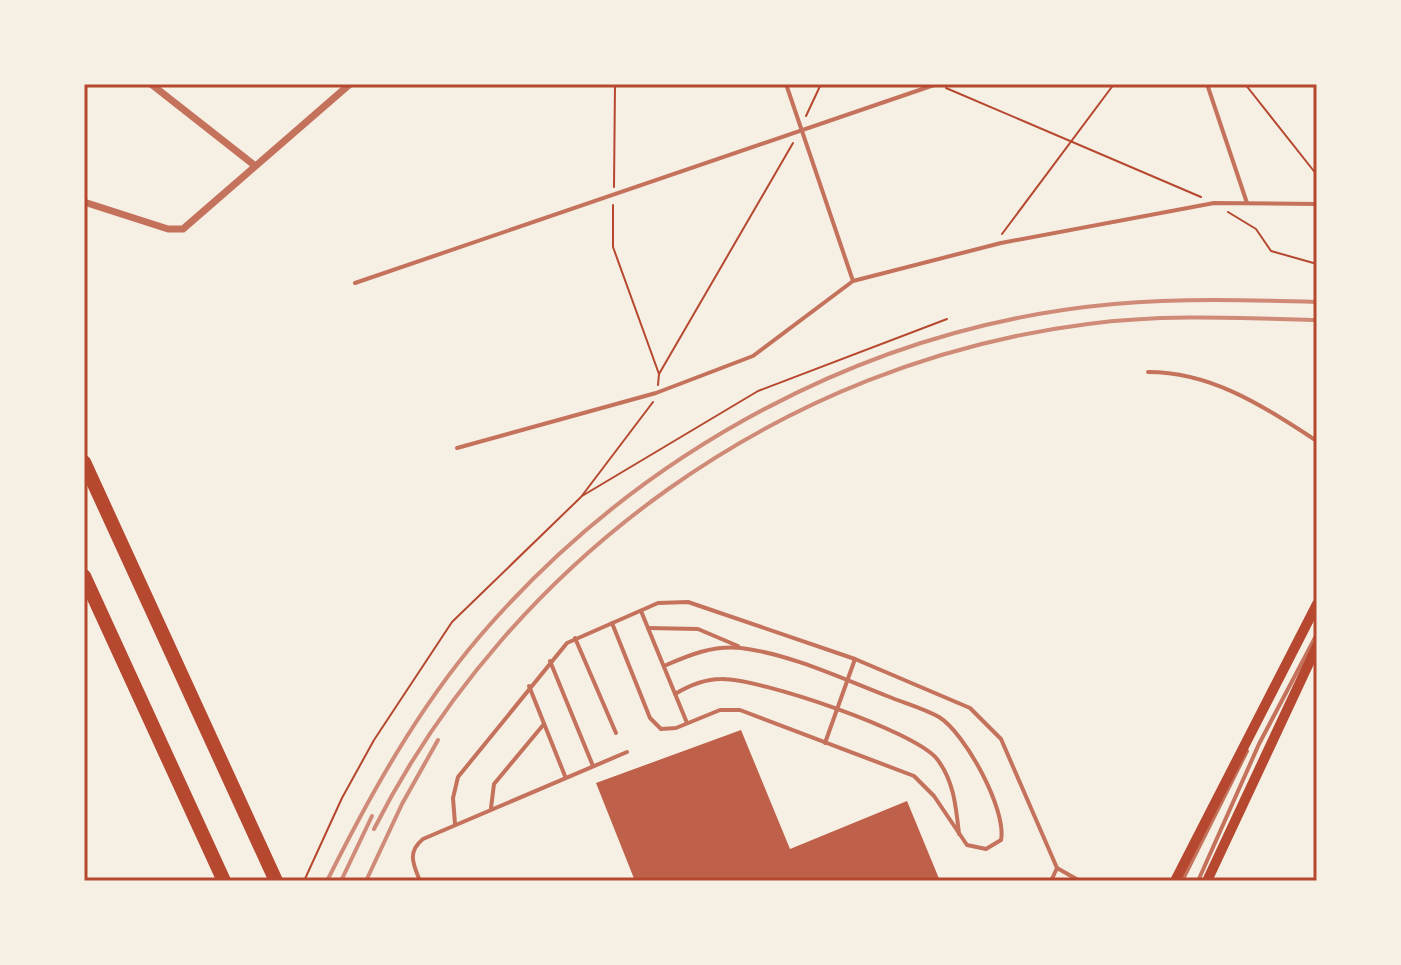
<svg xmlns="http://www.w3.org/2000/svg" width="1401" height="965" font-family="Lato,sans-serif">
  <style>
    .building { fill: #bf614a }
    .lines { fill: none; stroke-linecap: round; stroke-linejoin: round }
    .path { stroke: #b5482f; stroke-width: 2 }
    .service { stroke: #c5725c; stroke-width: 4 }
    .minor { stroke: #c5725c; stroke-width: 7 }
    .secondary { stroke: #b5482f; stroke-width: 10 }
    .motorway { stroke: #b5482f; stroke-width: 14 }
    .rail { stroke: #cf8b77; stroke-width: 4 }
    .neatline { fill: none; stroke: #b5482f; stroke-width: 3 }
  </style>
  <rect width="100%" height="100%" fill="#f6efe4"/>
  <!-- building -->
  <path class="building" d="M 741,730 L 790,849 L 907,801 L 940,881 L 635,881 L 596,783 Z"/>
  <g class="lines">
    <!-- path -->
    <g class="path">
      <path d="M 1245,84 L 1317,175"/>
      <path d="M 946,88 L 1201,197"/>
      <path d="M 806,116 L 821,84"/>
      <path d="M 614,187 L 615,84"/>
      <path d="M 613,205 L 613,247 L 659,374"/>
      <path d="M 1228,212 L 1256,229 L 1271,251 L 1317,264"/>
      <path d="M 1002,234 L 1114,84"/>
      <path d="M 658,385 L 659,374 L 793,143"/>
      <path d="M 582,496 L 758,391 L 947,319"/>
      <path d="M 304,881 L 342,798 L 374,740 L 452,622 L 581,497 L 653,402"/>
    </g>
    <!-- service -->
    <g class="service">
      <path d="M 786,84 L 853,281"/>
      <path d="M 1207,84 L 1247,203"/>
      <path d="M 355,283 L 937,84"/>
      <path d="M 1148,372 C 1213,372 1264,407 1317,441"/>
      <path d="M 457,448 L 656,393 L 753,356 L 853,281 L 1001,243 L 1214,203 L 1317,204"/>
      <path d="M 641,611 L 687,723"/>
      <path d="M 612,623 L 650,718 L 661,729 L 676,728 L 720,710 L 740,710 L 914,776 L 934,796 L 967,845 L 986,849 L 1001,840 C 1007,810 965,733 939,717 C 923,708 904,703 887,696 C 841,678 790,654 741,648 C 713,645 689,655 664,666"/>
      <path d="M 648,628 L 698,629 L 738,646"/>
      <path d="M 575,638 L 616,733"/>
      <path d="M 550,661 L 593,766"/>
      <path d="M 529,686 L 565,776"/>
      <path d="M 675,694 C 690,685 704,679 721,679 C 759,678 915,731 937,759 C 954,781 956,807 959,834"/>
      <path d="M 825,743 L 855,659"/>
      <path d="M 491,808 L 494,784 L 544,724"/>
      <path d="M 455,824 L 453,798 L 458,777 L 567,643 L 658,603 L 688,602 L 855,659 L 970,708 L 1001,739 L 1057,868 L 1080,881"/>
      <path d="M 420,881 C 413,864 407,852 423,839 L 627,752"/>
      <path d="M 1051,881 L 1057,868"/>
      <path d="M 1182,881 L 1247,751"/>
      <path d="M 1198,881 L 1259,744 L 1317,634"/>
    </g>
    <!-- minor -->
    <g class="minor">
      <path d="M 151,84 L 254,165"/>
      <path d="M 84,202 L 168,229 L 183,229 L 350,84"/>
    </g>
    <!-- secondary -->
    <g class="secondary">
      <path d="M 1175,881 L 1317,604"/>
      <path d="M 1207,881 L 1317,646"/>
    </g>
    <!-- motorway -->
    <g class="motorway">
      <path d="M 84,462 L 276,881"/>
      <path d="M 84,576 L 224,881"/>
    </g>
    <!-- rail -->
    <g class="rail">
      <path d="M 374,829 C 512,557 784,362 1088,324 C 1164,314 1241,318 1317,320"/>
      <path d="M 327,881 C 370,795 417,710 480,636 C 639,451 869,326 1114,304 C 1181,298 1249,300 1317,302"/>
      <path d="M 341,881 L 372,816"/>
      <path d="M 366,881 L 402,804 L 438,740"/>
    </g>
  </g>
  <!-- border -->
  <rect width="1401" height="965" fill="none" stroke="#f6efe4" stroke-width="172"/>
  <rect x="86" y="86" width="1229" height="793" class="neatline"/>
</svg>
